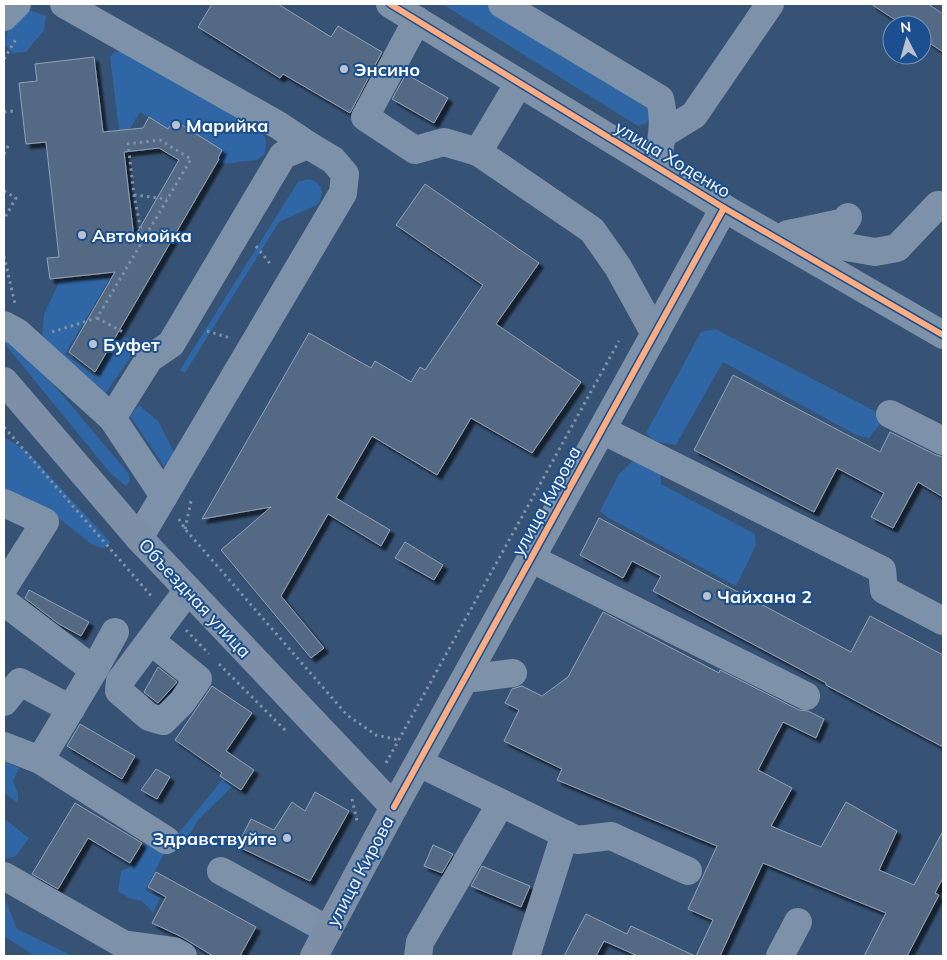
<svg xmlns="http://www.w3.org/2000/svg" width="947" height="960" font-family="Mulish,sans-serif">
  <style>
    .green { fill: #2f66a5 }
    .building { fill: #526984; stroke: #92a2b6; fill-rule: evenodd; filter: url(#shadow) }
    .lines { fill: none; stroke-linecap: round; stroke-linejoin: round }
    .path { stroke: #7d92a8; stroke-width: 3; stroke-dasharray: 2.5 4; stroke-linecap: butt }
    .minor { stroke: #7d92a8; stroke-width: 28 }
    .major { stroke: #7d8ea7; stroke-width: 28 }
    .cycleway-casing { stroke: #1b4f8f; stroke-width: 9 }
    .cycleway { stroke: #ffac80; stroke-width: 6 }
    .poi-dot { fill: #b9c2ce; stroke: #1b4f8f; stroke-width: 2 }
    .labels { text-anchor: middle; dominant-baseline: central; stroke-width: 4; stroke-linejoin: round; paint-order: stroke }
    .poi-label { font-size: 18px; font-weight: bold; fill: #fff; stroke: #1b4f8f; text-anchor: start }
    .street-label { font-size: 18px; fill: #fff; stroke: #1b4f8f }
  </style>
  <defs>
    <filter id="shadow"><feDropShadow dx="4.5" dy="4.5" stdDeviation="1" flood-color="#0009"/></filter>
  </defs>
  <rect width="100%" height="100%" fill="#365274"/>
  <!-- green -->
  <g class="green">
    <path d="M 442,4 L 485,4 L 648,102 L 651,115 L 647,123 L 638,126 Z"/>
    <path d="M 30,10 L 46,16 L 44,31 L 33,43 L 26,52 L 13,53 L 5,45 C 7,28 11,15 30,10 Z"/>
    <path d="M 125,51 L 261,131 L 266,139 L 265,154 L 257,160 L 214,165 L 222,150 L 209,143 L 168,129 L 140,112 L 129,130 L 119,130 L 110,57 L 115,52 Z"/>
    <path d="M 309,179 L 316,182 L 321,187 L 322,193 L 320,201 L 315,206 L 279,222 L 185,373 L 180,370 L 298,182 Z"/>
    <path d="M 110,278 L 65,354 L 96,377 L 118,339 L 128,338 L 139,345 L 101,400 L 42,340 L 44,314 L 60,281 Z"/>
    <path d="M 715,329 L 881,414 L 882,421 L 869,438 L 856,435 L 723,362 L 676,445 L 654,441 L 646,433 L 701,332 Z"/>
    <path d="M 4,333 L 17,341 L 129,474 L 130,482 L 126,486 L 111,474 L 4,343 Z"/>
    <path d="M 139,405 L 158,421 L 175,454 L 164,466 L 130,416 Z"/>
    <path d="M 4,437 L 28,452 L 111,543 L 103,548 L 93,545 L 49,511 L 4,494 Z"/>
    <path d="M 634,460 L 660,468 L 661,484 L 755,534 L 756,545 L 736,586 L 607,517 L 600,511 L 619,474 Z"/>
    <path d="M 4,761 L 19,768 L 13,781 L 18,794 L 18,803 L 4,793 Z"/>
    <path d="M 223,779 L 233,786 L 198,820 L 184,844 L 177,835 Z"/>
    <path d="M 6,820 L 29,838 L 16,856 L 4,859 L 4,822 Z"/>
    <path d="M 146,841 L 165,852 L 145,890 L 160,898 L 153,913 L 142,901 L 129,898 L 118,891 L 121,871 C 137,865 143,859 146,841 Z"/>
    <path d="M 4,896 L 17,929 L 73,956 L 35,956 L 4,936 Z"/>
  </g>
  <!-- building -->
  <g class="building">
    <path d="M 212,4 L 278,4 L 331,37 L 338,26 L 382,52 L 350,113 L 283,74 L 280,78 L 198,27 Z"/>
    <path d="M 871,4 L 928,4 L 943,14 L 943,52 L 922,38 L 922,25 L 903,25 Z"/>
    <path d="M 94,57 L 103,132 L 143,128 L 149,117 L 168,129 L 174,120 L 222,150 L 218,158 L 219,159 L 95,372 L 69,352 L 115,272 L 50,279 L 47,258 L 59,257 L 46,142 L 26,144 L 19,83 L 37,81 L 35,64 ZM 159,148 L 179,160 L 134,238 L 124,152 Z"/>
    <path d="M 406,74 L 448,98 L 434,123 L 392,99 Z"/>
    <path d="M 425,184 L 539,263 L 496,324 L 581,382 L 532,453 L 471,418 L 437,475 L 372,436 L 336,498 L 390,530 L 381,546 L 328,514 L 281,596 L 324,648 L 311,658 L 221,550 L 271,507 L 202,519 L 309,333 L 371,368 L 375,361 L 411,382 L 420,367 L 425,370 L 483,285 L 396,225 Z"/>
    <path d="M 733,375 L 880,452 L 890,432 L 936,455 L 943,457 L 943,497 L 918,482 L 893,528 L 871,517 L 884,493 L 837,468 L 814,512 L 694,450 Z"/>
    <path d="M 599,518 L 851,652 L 870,616 L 943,655 L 943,747 L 826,685 L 826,683 L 653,591 L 661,576 L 632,561 L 623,578 L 580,555 Z"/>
    <path d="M 405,542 L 443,565 L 434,580 L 395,558 Z"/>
    <path d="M 29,590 L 89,622 L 81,636 L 59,624 L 25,598 Z"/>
    <path d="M 603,612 L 719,673 L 720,670 L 799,710 L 808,711 L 824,719 L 816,738 L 783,722 L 758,770 L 792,788 L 771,826 L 821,847 L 846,802 L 897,831 L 879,870 L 914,885 L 943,831 L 943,878 L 935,893 L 939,895 L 907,956 L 864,956 L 886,913 L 763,863 L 720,956 L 696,956 L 713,920 L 688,909 L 717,846 L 557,780 L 562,769 L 504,741 L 519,710 L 505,703 L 512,689 L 522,686 L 542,696 L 568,677 Z"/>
    <path d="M 158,667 L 177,682 L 158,703 L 144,692 Z"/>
    <path d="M 212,686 L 252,713 L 226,751 L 254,770 L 241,790 L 220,776 L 222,773 L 175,740 Z"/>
    <path d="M 80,724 L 135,756 L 122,779 L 67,746 Z"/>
    <path d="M 156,769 L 170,777 L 157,799 L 141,790 Z"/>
    <path d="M 315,792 L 349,811 L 310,881 L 237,846 L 251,819 L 274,830 L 292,802 L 305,811 Z"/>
    <path d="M 75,803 L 142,843 L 130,863 L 88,838 L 58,889 L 32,874 Z"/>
    <path d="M 433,845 L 453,854 L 442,873 L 424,866 Z"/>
    <path d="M 482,866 L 530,886 L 521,907 L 471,886 Z"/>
    <path d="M 156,872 L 256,927 L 240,956 L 213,956 L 182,937 L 152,923 L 166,897 L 148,887 Z"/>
    <path d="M 586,914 L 627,934 L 631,926 L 695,956 L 638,956 L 604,941 L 596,956 L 564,956 Z"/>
  </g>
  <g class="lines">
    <!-- path -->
    <g class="path">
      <path d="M 4,59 L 16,39"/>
      <path d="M 4,112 L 13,111"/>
      <path d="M 4,154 L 9,144"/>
      <path d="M 4,191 L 16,198 L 4,219"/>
      <path d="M 134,195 L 167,199"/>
      <path d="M 256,246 L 272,266"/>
      <path d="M 4,256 L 15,304"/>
      <path d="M 97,318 L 123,332"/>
      <path d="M 207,331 L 230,338"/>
      <path d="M 52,332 L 97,318 L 191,159 L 160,140 L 128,144 L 134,195 L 143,241"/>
      <path d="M 4,427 L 153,598"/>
      <path d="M 179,519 L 185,529 L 347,715 L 376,735 L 399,740"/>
      <path d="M 185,529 L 191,501"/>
      <path d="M 186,630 L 209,654"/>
      <path d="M 219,664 L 287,732"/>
      <path d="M 386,763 L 619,341"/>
      <path d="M 352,799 L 357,821"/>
    </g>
    <!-- minor -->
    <g class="minor">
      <path d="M 64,4 L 278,125 L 308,145"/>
      <path d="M 390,4 L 724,208 L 943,335"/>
      <path d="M 502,4 L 660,99 C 666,122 661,144 656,166"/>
      <path d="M 4,17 L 17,4"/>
      <path d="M 417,20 L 365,117 L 415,150 L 444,142 L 478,152 L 519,83"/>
      <path d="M 663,134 L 694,115 L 770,4"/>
      <path d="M 478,152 L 592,230 L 618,267 L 655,334"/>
      <path d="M 794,233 L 845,222 L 848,217"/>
      <path d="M 788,234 L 793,233 L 817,242 L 875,252 L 897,248 L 938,205 L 943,205"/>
      <path d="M 4,325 L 17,332 L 112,418 L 164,496"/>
      <path d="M 890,414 L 943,441"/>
      <path d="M 112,418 L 149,359 L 171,344 L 283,155 L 308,145 L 333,160 L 345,174 L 343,193 L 139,538"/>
      <path d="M 602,430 L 882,570 L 884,590 L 943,621"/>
      <path d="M 4,503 L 45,522 L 4,587"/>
      <path d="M 532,559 L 806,696"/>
      <path d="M 4,602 L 94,670 L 40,760 L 166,840"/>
      <path d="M 151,641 L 198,679 L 182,702 L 163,721 L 149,717 L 119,691 L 120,681 L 188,590"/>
      <path d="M 94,670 L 115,632"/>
      <path d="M 465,679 L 513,673"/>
      <path d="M 4,702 L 20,682 L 71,709"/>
      <path d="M 4,746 L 40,760"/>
      <path d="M 419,763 L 577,840 L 611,836 L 688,871"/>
      <path d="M 394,807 L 724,208"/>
      <path d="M 221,871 L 328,930"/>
      <path d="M 4,876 L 123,944 L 174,951 L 183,956"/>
      <path d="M 418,956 L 420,942 L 501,803"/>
      <path d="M 526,956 L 565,834"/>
      <path d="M 780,956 L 798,922"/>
    </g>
    <!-- major -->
    <path class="major" d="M 4,381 L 139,538 L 394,807 L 314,956"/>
    <!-- cycleway casing -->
    <g class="cycleway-casing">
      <g id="cycleway">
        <path d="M 390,4 L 724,208 L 943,335"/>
        <path d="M 394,807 L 724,208"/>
      </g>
    </g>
    <!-- cycleway -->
    <use href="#cycleway" class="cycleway"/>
  </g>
  <!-- markers -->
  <g class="poi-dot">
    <circle cx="344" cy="69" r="5"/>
    <circle cx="176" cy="125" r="5"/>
    <circle cx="82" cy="235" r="5"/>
    <circle cx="93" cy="344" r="5"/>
    <circle cx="707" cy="596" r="5"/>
    <circle cx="287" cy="838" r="5"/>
  </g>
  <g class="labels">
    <!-- poi labels -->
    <g class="poi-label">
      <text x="354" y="69">Энсино</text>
      <text x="186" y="125">Марийка</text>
      <text x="92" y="235">Автомойка</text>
      <text x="103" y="344">Буфет</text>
      <text x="717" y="596">Чайхана 2</text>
      <text x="277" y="838" text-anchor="end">Здравствуйте</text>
    </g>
    <!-- street labels -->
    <g class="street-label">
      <text transform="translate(673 159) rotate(31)">улица Ходенко</text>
      <text transform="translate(546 501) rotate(-61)">улица Кирова</text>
      <text transform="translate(195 598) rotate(47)">Объездная улица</text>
      <text transform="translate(360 871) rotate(-62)">улица Кирова</text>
    </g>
  </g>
  <!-- border -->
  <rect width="947" height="960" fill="none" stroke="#ffffff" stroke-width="10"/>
  <!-- north arrow -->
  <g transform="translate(907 40) rotate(354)"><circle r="24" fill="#1b4f8f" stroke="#7695bc"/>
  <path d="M0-4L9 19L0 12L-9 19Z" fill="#b9c2ce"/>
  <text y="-8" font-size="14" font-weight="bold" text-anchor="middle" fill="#ffffff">N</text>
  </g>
</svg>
